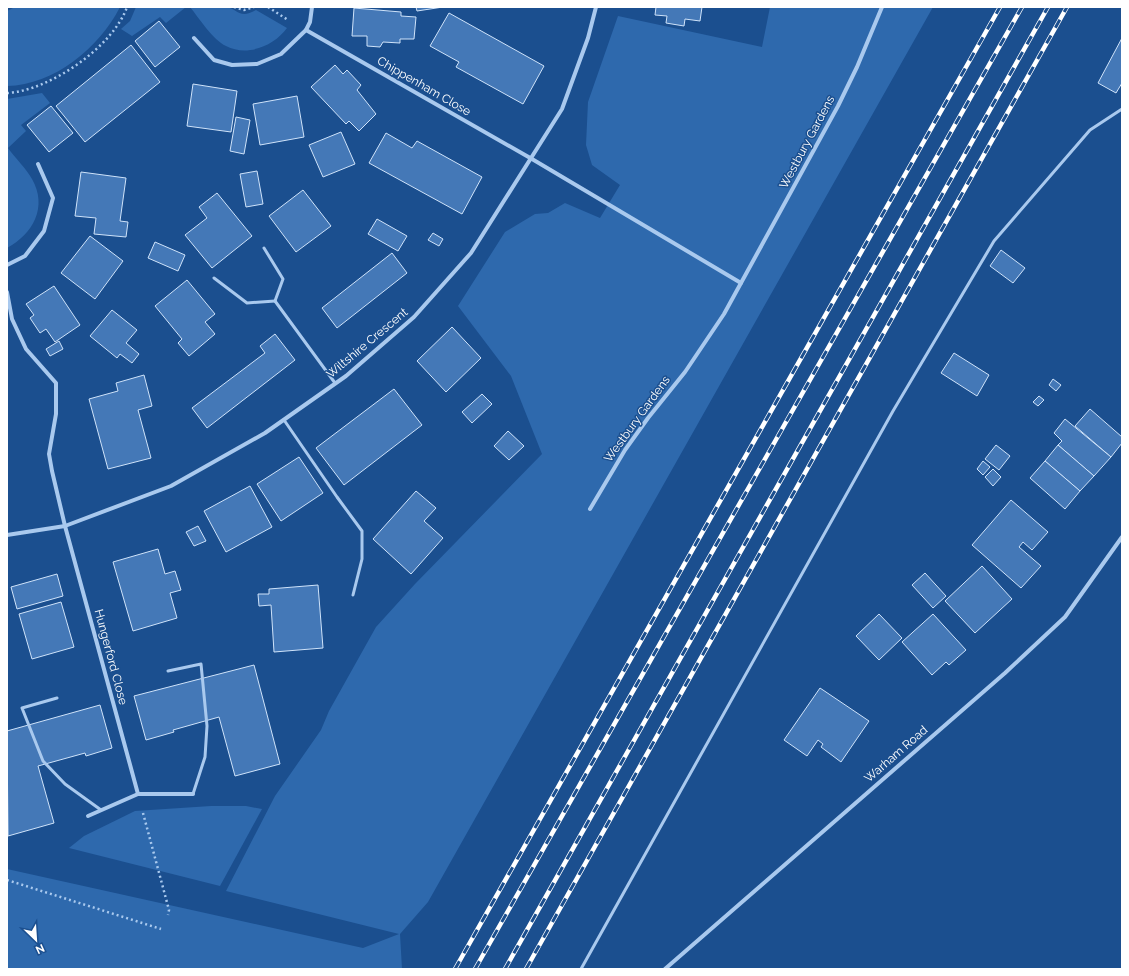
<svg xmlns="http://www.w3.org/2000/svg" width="1129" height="976" font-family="Raleway,sans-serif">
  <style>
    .green { fill: #2e69ad }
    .building { fill: #4478b7; stroke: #cfe3fa }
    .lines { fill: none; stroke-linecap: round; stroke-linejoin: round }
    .path { stroke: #a9c9ee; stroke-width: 2.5; stroke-dasharray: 2 3; stroke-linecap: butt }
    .service { stroke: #a9c9ee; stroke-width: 3 }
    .minor { stroke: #a9c9ee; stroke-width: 4 }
    .rail-casing { stroke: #fff; stroke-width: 4.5 }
    .rail { stroke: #1b4f8f; stroke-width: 3; stroke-dasharray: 9; stroke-linecap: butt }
    .labels { text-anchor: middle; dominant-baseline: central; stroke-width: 3; stroke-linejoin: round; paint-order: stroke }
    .street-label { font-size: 12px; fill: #fff; stroke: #1b4f8f }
  </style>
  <rect width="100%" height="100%" fill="#1b4f8f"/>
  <!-- green -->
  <g class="green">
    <path d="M 15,7 L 120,7 C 99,48 54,85 7,86 L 7,11 Z"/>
    <path d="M 136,7 L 186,7 L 166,23 L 160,17 L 132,36 L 121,29 L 130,21 Z"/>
    <path d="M 190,7 C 202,7 214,6 226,7 C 237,8 239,20 256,10 L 287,28 C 274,46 247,57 226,46 C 213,40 199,18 190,7 Z"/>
    <path d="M 770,7 L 933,7 L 428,902 L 400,934 L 402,969 L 7,969 L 7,869 L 363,948 L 399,934 L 226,891 L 275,796 L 321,730 L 329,711 L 376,627 L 415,584 L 542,454 L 511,376 L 458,306 L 505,232 L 535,214 L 548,213 L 565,203 L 600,218 L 620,185 L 592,165 L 586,145 L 588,102 L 618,16 L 762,47 Z"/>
    <path d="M 42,93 L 50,103 L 21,125 L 26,131 L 8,148 C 15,158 26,168 32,179 C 48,207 33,234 7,248 L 7,99 Z"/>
    <path d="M 211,806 L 246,806 L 262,809 L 220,886 L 69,848 L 84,836 L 135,811 Z"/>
  </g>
  <!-- building -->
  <g class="building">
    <path d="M 416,7 L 443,7 L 417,11 Z"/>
    <path d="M 656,7 L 702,7 L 700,21 L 685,19 L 684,26 L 666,23 L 667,16 L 655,15 Z"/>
    <path d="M 354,8 L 401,12 L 401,16 L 416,17 L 414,39 L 400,39 L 400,43 L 383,42 L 380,47 L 367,46 L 367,36 L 352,36 Z"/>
    <path d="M 449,13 L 544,66 L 523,104 L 456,67 L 459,62 L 430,46 Z"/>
    <path d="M 159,21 L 180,47 L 155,67 L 135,41 Z"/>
    <path d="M 1122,38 L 1122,83 L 1116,93 L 1098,83 Z"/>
    <path d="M 131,45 L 160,82 L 85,142 L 56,106 Z"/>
    <path d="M 335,65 L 343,74 L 347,70 L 361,85 L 357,90 L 376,114 L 359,131 L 349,121 L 346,124 L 311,87 Z"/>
    <path d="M 193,84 L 237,91 L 231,132 L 187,126 Z"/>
    <path d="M 297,96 L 304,137 L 260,145 L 253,104 Z"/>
    <path d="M 51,106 L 73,133 L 49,152 L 27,125 Z"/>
    <path d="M 236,117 L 250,120 L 244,154 L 230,151 Z"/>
    <path d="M 341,132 L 355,164 L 323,177 L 309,145 Z"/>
    <path d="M 386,133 L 412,148 L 417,141 L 482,177 L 462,214 L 369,163 Z"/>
    <path d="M 257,171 L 263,204 L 246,207 L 240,174 Z"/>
    <path d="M 81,172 L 126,178 L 120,221 L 128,222 L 126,237 L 94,234 L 96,218 L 75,216 Z"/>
    <path d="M 303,190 L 331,226 L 296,252 L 269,216 Z"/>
    <path d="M 217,193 L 252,236 L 212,268 L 185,235 L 207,218 L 199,207 Z"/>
    <path d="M 377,219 L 407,236 L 398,251 L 368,234 Z"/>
    <path d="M 433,233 L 443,239 L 439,246 L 428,240 Z"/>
    <path d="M 90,236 L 123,261 L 95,299 L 61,273 Z"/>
    <path d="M 155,242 L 185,255 L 178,271 L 148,258 Z"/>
    <path d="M 1001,250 L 1025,268 L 1013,283 L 990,266 Z"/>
    <path d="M 392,253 L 407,273 L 337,328 L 322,308 Z"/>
    <path d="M 187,280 L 215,314 L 205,322 L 215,334 L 189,356 L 178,343 L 182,339 L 155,306 Z"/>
    <path d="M 54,286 L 80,325 L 55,342 L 46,329 L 40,333 L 30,318 L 34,315 L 26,304 Z"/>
    <path d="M 112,310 L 137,330 L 126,343 L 139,354 L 132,363 L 120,354 L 117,358 L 90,336 Z"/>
    <path d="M 452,327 L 481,358 L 446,392 L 417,361 Z"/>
    <path d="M 275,334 L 295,360 L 207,428 L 192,408 L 265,353 L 260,346 Z"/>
    <path d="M 59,341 L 63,349 L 50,356 L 46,349 Z"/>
    <path d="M 954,353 L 989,375 L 977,396 L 941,373 Z"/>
    <path d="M 144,375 L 152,406 L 138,410 L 151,458 L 108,469 L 89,399 L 118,391 L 116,383 Z"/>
    <path d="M 1053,379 L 1061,385 L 1056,391 L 1049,385 Z"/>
    <path d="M 394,389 L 422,425 L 344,485 L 316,448 Z"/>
    <path d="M 482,394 L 492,404 L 472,423 L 462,412 Z"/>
    <path d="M 1039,396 L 1044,400 L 1038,406 L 1033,402 Z"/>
    <path d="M 1090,409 L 1122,437 L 1122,443 L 1111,457 L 1075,426 Z"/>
    <path d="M 1065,419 L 1111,457 L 1094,476 L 1058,445 L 1062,441 L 1054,433 Z"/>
    <path d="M 508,431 L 524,446 L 509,460 L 494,446 Z"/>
    <path d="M 996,445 L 1010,456 L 999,470 L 985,459 Z"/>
    <path d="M 1058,445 L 1094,476 L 1080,491 L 1045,461 Z"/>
    <path d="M 299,457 L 323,493 L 281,521 L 257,484 Z"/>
    <path d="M 983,461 L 990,467 L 983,475 L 977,469 Z"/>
    <path d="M 1045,461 L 1080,491 L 1065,509 L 1030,478 Z"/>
    <path d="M 993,469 L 1001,477 L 993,486 L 985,477 Z"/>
    <path d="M 250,486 L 272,527 L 226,552 L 204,511 Z"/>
    <path d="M 416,491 L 436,508 L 424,521 L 443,538 L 411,574 L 373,539 Z"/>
    <path d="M 1011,500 L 1048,532 L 1032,550 L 1023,542 L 1019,547 L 1041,566 L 1021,588 L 972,545 Z"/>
    <path d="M 198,526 L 206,541 L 194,546 L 186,532 Z"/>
    <path d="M 158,549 L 165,574 L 175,571 L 181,590 L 170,593 L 177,618 L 133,631 L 113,562 Z"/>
    <path d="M 982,566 L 1012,599 L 975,633 L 945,601 Z"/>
    <path d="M 925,573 L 946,596 L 933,608 L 912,585 Z"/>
    <path d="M 57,574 L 63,596 L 17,609 L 11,587 Z"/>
    <path d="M 318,585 L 323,648 L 274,652 L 271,605 L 259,606 L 258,594 L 269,594 L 269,589 Z"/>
    <path d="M 61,602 L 74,647 L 32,659 L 19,614 Z"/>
    <path d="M 879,614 L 902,638 L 879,660 L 856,636 Z"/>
    <path d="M 933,614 L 966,650 L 949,665 L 946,662 L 932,675 L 902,642 Z"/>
    <path d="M 254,665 L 280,764 L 235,776 L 219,717 L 173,730 L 174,732 L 146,740 L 134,696 Z"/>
    <path d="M 820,688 L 869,721 L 841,762 L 821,747 L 823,744 L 818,740 L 807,756 L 784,740 Z"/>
    <path d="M 100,705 L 112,748 L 86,756 L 85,753 L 38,766 L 54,823 L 8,836 L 7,731 Z"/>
  </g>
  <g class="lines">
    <!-- path -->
    <g class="path">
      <path d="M 234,7 L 244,10 L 254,7"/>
      <path d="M 268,7 L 288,20"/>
      <path d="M 7,93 C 49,91 113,47 127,7"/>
      <path d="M 143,813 L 169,910 L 168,915"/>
      <path d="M 7,880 L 161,929"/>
    </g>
    <!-- service -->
    <g class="service">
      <path d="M 264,248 L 283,279 L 275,301"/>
      <path d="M 214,278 L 247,303 L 275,301"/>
      <path d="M 275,301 L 335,383"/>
      <path d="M 284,420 L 337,497 L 362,531 L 362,559 L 353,595"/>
      <path d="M 168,671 L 201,664 L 207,726 L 205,757 L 193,794"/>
      <path d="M 57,698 L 22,708 L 43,761 L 65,784 L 101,810"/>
      <path d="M 581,969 L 893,411 L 994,241 L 1090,130 L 1122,109"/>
    </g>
    <!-- minor -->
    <g class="minor">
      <path d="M 306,30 L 532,159 L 741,283"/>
      <path d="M 194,38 L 214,60 L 232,65 L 257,64 L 281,54 L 306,30 L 310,22 L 312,7"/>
      <path d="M 7,265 L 25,256 L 44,231 L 53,198 L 38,164"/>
      <path d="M 7,292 L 12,319 L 26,349 L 56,383 L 56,414 L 49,454 L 52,471 L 65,526 L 138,794"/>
      <path d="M 590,509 L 625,450 L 648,418 L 685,372 L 724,314 L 838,106 L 857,67 L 882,7"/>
      <path d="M 7,535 L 65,526 L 171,486 L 265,433 L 346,376 L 414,317 L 471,253 L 562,109 L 588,38 L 596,7"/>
      <path d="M 88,816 L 138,794 L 193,794"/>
      <path d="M 665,969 L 1005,673 L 1065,617 L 1122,537"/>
    </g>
    <!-- rail casing -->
    <g class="rail-casing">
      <g id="rail">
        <path d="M 455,969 L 1000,7"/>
        <path d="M 475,969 L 1022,7"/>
        <path d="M 505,969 L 1048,7"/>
        <path d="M 526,969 L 1067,7"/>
      </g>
    </g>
    <!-- rail -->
    <use href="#rail" class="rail"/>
  </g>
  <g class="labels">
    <!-- street labels -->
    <g class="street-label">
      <text transform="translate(424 86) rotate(30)">Chippenham Close</text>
      <text transform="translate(807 142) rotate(-62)">Westbury Gardens</text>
      <text transform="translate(367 343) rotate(-40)">Wiltshire Crescent</text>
      <text transform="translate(637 419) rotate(-54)">Westbury Gardens</text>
      <text transform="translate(111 657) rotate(75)">Hungerford Close</text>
      <text transform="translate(896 754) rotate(-41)">Warham Road</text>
    </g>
  </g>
  <!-- border -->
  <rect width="1129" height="976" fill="none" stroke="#ffffff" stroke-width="16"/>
  <!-- north arrow -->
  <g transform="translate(36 940) rotate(155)" stroke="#1b4f8f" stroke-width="3" paint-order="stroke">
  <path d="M0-3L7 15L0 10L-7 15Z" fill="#ffffff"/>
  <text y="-6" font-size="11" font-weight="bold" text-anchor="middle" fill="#ffffff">N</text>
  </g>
</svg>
